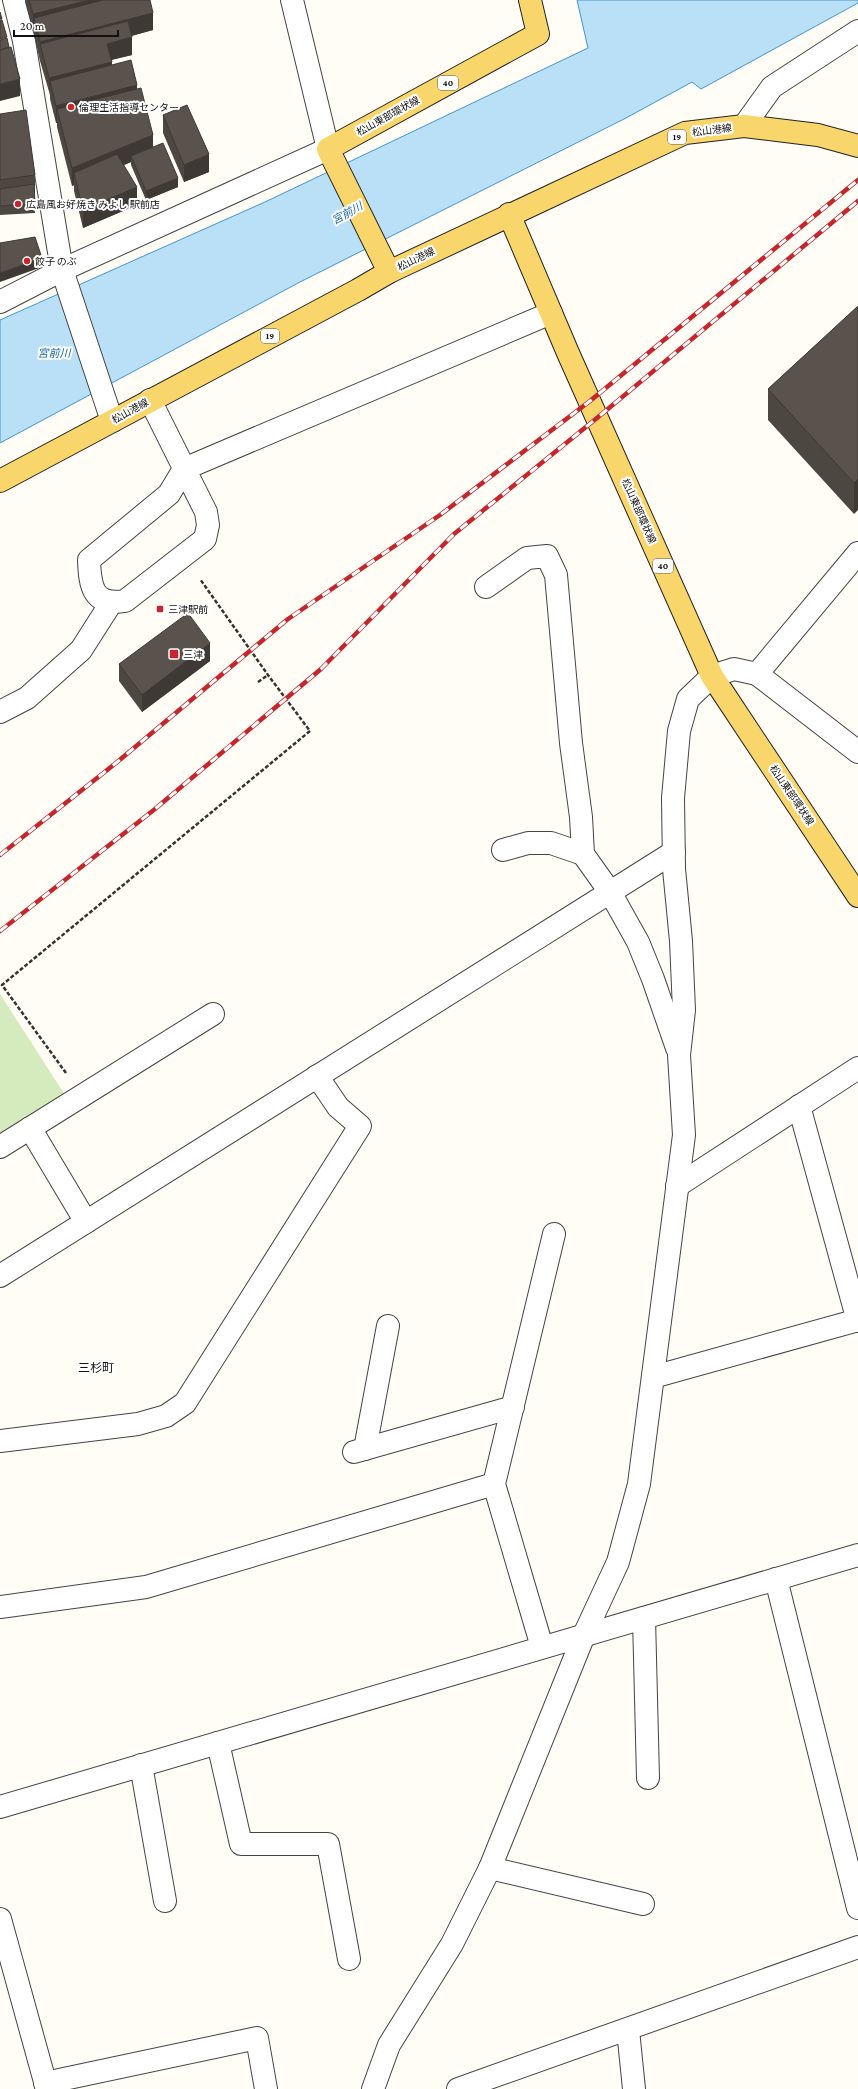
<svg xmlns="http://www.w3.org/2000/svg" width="858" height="2089" font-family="'Crimson Pro','Noto Sans JP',serif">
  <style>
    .green { fill: #d5ebbd }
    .water { fill: #b9e0f7; stroke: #3f96cf }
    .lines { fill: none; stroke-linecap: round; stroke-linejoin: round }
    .minor-casing { stroke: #444; stroke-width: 24 }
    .tertiary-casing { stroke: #444; stroke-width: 24 }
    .primary-casing { stroke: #222; stroke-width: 24 }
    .path { stroke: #333; stroke-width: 2.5; stroke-dasharray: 4 2; stroke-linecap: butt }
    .minor { stroke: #fff; stroke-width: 22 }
    .tertiary { stroke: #fff; stroke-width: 22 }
    .primary { stroke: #f9d66b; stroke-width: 22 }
    .rail-casing { stroke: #c4262e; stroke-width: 4.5 }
    .rail { stroke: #fff; stroke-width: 3; stroke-dasharray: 9; stroke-linecap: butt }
    .wall { fill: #4d4742 }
    .shaded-wall { fill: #3f3936 }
    .building { fill: #5a524d; stroke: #3f3936 }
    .poi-dot { fill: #c4262e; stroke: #fff; stroke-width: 1.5 }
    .labels { text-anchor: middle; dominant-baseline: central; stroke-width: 4; stroke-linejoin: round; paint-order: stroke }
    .shield { fill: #fff; stroke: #585858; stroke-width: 1 }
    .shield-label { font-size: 9px; font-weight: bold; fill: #111 }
    .poi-label { font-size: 10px; fill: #111; stroke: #fff; text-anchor: start }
    .street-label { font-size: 10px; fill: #111; stroke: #fff }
    .water-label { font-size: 11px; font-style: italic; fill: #1768a6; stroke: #fff }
    .quarter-label { font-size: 12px; fill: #111; stroke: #fff }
  </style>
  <rect width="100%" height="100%" fill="#fffdf5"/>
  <!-- green -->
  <path class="green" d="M 0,994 L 65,1095 L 0,1137 Z"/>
  <!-- water -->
  <path class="water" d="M 577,0 L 858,0 L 858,3 L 701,89 L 692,82 L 626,118 L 300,282 L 0,443 L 0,320 L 265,202 L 588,48 Z"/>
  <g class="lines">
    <!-- minor casing -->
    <g class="minor-casing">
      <g id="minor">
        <path d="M 14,0 L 24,41 L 62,270 L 112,421"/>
        <path d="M 744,126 L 772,87 L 858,31"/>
        <path d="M 0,302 L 62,270 L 328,149"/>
        <path d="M 150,400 L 206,512 L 208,525 L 205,539 L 125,601 C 93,606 90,587 89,560 L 169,494 L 184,469 L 551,313"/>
        <path d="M 486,587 L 527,558 L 547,556 L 556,575 L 571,743 L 581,817 L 583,854 L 610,892 L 638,942 L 653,979 L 677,1048"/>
        <path d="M 757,674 L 858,752"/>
        <path d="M 0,712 L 27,698 L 81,650 L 111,603"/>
        <path d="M 503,850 L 528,843 L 551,843 L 583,854"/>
        <path d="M 799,1106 L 858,1321"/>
        <path d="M 30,1128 L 86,1222"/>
        <path d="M 0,1147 L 213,1014"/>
        <path d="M 677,1186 L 858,1068"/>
        <path d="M 0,1276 L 674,852"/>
        <path d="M 653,1377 L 858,1320"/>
        <path d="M 0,1441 L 138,1424 L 166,1416 L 185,1403 L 360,1126 L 338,1107 L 317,1076"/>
        <path d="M 365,1449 L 388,1326"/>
        <path d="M 354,1452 L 513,1407"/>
        <path d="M 776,1579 L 858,1908"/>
        <path d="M 0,1607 L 146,1587 L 494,1484"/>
        <path d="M 644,1618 L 648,1778"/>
        <path d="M 542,1647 L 494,1484 L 554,1234"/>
        <path d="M 218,1743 L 241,1844 L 328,1844 L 349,1959"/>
        <path d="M 141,1765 L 165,1901"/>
        <path d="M 0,1807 L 858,1555"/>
        <path d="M 490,1868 L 643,1904"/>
        <path d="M 0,1919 L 47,2089"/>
        <path d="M 628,2030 L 634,2089"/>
        <path d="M 45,2083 L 257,2038 L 266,2089"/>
        <path d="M 373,2089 L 389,2045 L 452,1944 L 490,1868 L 584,1635 L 618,1562 L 639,1484 L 684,1135 L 679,1055 L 684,1010 L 681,941 L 674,869 L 673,798 L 679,731 L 688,699 L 712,676 L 734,669 L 757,674 L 858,553"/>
        <path d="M 458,2089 L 858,1947"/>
      </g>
    </g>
    <!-- tertiary casing -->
    <g class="tertiary-casing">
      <path id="tertiary" d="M 292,0 L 328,149"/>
    </g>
    <!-- primary casing -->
    <g class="primary-casing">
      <g id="primary">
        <path d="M 509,214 L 568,353 L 712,676 L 858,896"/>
        <path d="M 389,272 L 328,149 L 538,34 L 530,0"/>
        <path d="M 0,481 L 358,290 L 389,272 L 685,133 L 744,126 L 818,135 L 858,146"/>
      </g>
    </g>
    <!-- path -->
    <g class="path">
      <path d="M 258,682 L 268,675"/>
      <path d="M 66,1073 L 2,985 L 310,731 L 268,675 L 200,579"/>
    </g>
    <!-- minor -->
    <use href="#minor" class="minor"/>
    <!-- tertiary -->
    <use href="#tertiary" class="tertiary"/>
    <!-- primary -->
    <use href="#primary" class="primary"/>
    <!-- rail casing -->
    <g class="rail-casing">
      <g id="rail">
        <path d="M 0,855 L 116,763 L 288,619 L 440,515 L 590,401 L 858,180"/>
        <path d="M 0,931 L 155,809 L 321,669 L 454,534 L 597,418 L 858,201"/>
      </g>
    </g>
    <!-- rail -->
    <use href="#rail" class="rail"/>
  </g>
  <!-- wall -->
  <g class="wall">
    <path d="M 25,0 L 150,0 L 153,30 L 132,36 L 132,55 L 111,60 L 112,65 L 137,89 L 153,147 L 178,187 L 146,200 L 131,165 L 131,162 L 124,165 L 137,205 L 83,228 L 74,191 L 74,185 L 72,186 L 57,127 L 57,123 L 56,123 L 50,99 L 50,95 L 40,61 L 34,35 L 34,32 L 33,32 L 25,2 Z"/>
    <path d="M 0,114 L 35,175 L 35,192 L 34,192 L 35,213 L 0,215 Z"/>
    <path d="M 163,115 L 209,172 L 184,182 L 163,133 Z"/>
    <path d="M 858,306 L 854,514 L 768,420 L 768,389 Z"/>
    <path d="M 210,661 L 142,712 L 119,681 L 119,664 Z"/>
  </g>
  <!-- shaded-wall -->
  <g class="shaded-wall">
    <path d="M 90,0 L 132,0 L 34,18 L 34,32 L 33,32 L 33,14 Z"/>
    <path d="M 153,13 L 153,30 L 44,58 L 40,44 L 40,59 L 40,42 Z"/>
    <path d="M 132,37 L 132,55 L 107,61 L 107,44 Z"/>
    <path d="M 112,62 L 112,79 L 50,81 L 49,95 L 49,78 Z"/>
    <path d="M 20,79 L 20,96 L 0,101 L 0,84 Z"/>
    <path d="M 137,85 L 137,103 L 57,109 L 57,123 L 56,123 L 56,106 Z"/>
    <path d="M 153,135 L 153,153 L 131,156 L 131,162 L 77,184 L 74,173 L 74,185 L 72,186 L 72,168 Z"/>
    <path d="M 209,154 L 209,172 L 184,182 L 184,165 Z"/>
    <path d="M 178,178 L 178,187 L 146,200 L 146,191 Z"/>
    <path d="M 137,187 L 137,205 L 83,228 L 83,210 Z"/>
    <path d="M 42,258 L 42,267 L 0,282 L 0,273 Z"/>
    <path d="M 858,479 L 858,510 L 854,514 L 854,483 Z"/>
    <path d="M 210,643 L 210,661 L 142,712 L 142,695 Z"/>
  </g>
  <!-- building -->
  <g class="building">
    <path d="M 29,0 L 90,0 L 33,14 Z"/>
    <path d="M 103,0 L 150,0 L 153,13 L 40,42 L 34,18 Z"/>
    <path d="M 0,12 L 2,19 L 0,19 Z"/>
    <path d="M 0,20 L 2,20 L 7,37 L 0,39 Z"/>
    <path d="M 128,21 L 132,37 L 107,44 L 112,62 L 49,78 L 40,44 Z"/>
    <path d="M 7,38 L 9,47 L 0,50 L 0,40 Z"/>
    <path d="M 11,47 L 20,79 L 0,84 L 0,50 Z"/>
    <path d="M 131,60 L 137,85 L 56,106 L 50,81 Z"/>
    <path d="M 141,88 L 153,135 L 72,168 L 57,109 Z"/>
    <path d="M 187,105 L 209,154 L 184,165 L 163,115 Z"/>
    <path d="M 26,110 L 35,175 L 0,180 L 0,114 Z"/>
    <path d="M 163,143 L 178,178 L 146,191 L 131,156 Z"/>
    <path d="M 117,154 L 137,187 L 83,210 L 74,173 Z"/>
    <path d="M 34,184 L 35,204 L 0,206 L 0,189 Z"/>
    <path d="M 35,237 L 42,258 L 0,273 L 0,243 Z"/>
    <path d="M 858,306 L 858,479 L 854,483 L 768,389 Z"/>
    <path d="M 188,613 L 210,643 L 142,695 L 119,664 Z"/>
  </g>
  <!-- markers -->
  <g class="poi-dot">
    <circle cx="71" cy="107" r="4"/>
    <circle cx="18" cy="204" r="4"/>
    <circle cx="27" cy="261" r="4"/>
    <rect x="156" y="605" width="8" height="8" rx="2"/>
    <rect x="169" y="649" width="10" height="10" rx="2"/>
  </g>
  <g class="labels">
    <!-- shield labels -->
    <g class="shield">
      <rect x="438" y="76" width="20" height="14" rx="3"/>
      <rect x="668" y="130" width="18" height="14" rx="3"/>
      <rect x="261" y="329" width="18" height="14" rx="3"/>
      <rect x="653" y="559" width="20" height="14" rx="3"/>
    </g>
    <g class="shield-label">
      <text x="448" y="83">40</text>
      <text x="677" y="137">19</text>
      <text x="270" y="336">19</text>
      <text x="663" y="566">40</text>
    </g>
    <!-- poi labels -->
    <g class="poi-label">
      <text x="79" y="107">倫理生活指導センター</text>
      <text x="26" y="204">広島風お好焼き みよし 駅前店</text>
      <text x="35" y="261">餃子 のぶ</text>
      <text x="168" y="609">三津駅前</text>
      <text x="183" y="654">三津</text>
    </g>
    <!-- street labels -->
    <g class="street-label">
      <text transform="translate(388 116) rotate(-29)">松山東部環状線</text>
      <text transform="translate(712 130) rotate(-7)">松山港線</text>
      <text transform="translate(416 259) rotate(-26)">松山港線</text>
      <text transform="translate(130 411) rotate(-29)">松山港線</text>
      <text transform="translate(639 511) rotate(66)">松山東部環状線</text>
      <text transform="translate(792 795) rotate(56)">松山東部環状線</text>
    </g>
    <!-- water labels -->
    <g class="water-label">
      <text transform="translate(347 213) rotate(-29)">宮前川</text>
      <text x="54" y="353">宮前川</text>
    </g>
    <!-- quarter labels -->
    <g class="quarter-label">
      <text x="96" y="1368">三杉町</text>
    </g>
  </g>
  <!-- scale -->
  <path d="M14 30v6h104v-6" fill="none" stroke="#111111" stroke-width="2"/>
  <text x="20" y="30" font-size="12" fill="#111111" stroke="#ffffff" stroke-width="3" paint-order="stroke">20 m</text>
</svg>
